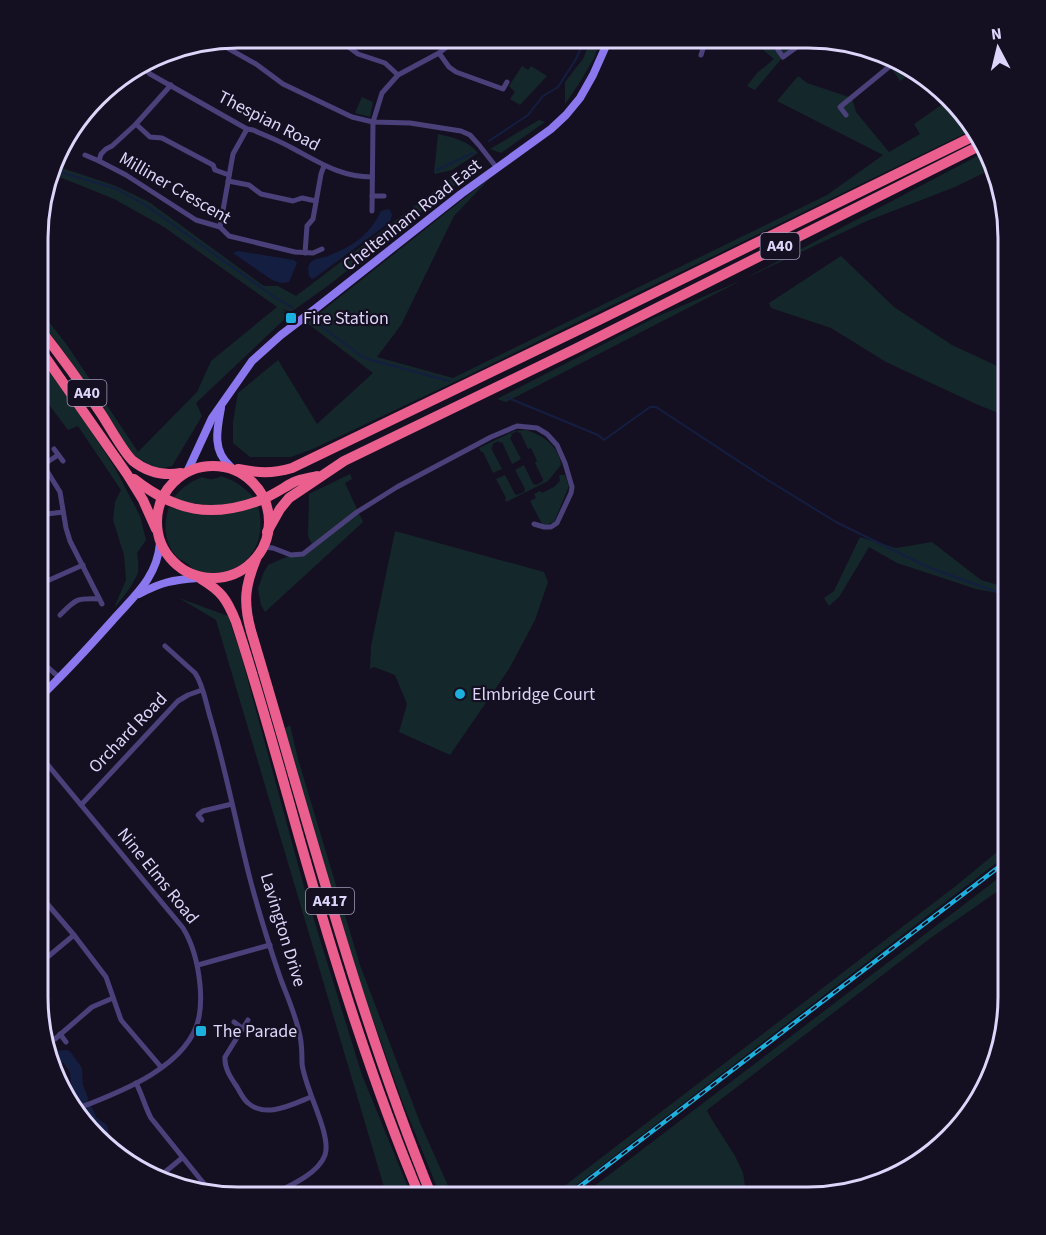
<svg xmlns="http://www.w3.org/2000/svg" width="1046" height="1235" font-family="'Source Sans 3',sans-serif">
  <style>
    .green { fill: #14272a }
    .water { fill: #141e41 }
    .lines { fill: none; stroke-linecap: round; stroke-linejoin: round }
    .stream { stroke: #141e41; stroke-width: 2 }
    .river { stroke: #141e41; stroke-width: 12 }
    .street { stroke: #4b417a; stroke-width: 5 }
    .secondary { stroke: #8c78ee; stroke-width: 8 }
    .highway { stroke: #eb5f8e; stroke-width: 10 }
    .rail-casing { stroke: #1cb0df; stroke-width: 4.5 }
    .rail { stroke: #151021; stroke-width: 2; stroke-dasharray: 7; stroke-linecap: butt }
    .poi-dot { fill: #1cb0df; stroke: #151021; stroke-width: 2 }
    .labels { text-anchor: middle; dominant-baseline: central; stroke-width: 4.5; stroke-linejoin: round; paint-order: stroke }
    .shield { fill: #151021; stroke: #a29ab9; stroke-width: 1.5 }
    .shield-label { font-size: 16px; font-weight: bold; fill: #ded5fa }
    .street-label { font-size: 18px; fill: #ded5fa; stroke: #151021 }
    .poi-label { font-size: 18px; fill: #ded5fa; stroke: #151021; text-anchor: start }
    .rim { fill: none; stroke: #ded5fa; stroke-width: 3 }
  </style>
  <rect width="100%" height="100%" fill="#151021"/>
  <!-- green -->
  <g class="green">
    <path d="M 591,39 L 601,39 L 594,58 L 580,82 L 565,104 L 565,82 L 583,59 Z"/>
    <path d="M 750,39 L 778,39 L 792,51 L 783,57 L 755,90 L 747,86 L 757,73 L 774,59 Z"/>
    <path d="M 886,58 L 916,70 L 900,81 L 890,66 L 882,72 Z"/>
    <path d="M 522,66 L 528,70 L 531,66 L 547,76 L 520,105 L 510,99 L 515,92 L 509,86 Z"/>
    <path d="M 798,76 L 807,83 L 852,98 L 856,112 L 889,152 L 920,134 L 914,124 L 947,101 L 974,129 L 467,376 L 315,448 L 291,457 L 250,457 L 233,443 L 233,422 L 238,393 L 278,360 L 317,424 L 373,373 L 307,323 L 491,177 L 454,216 L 401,325 L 377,357 L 453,378 L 827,195 L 883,155 L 777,101 Z"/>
    <path d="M 362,97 L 373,102 L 370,117 L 355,113 Z"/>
    <path d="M 539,120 L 545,122 L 501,153 L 490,149 Z"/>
    <path d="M 438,134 C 454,138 467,140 478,153 L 452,170 L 435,174 L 434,173 Z"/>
    <path d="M 985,152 L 990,170 L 955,187 L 867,221 L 742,280 L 506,402 L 497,399 L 656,317 L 742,280 Z"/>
    <path d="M 479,157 L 478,167 L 329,285 L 291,312 L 282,309 L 290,314 L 196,403 L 202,416 L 172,466 L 157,469 L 134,456 L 61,348 L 39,319 L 39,309 L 67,345 L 138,452 L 197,392 L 211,361 L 277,307 L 164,227 L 114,199 L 52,174 L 55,164 L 59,167 L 116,186 L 149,202 L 264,286 L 278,286 L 296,296 Z"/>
    <path d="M 841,256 L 894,307 L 952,345 L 1008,371 L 1008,417 L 976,404 L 886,362 L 831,328 L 771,308 L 769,303 Z"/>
    <path d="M 39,357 L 85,422 L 115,468 L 140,516 L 146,540 L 137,553 C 138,560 139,565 138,572 C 135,582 121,601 114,608 L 126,580 L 124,555 L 113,520 L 115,502 L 121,490 L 78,426 L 68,430 L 39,391 Z"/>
    <path d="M 526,430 C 543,435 559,446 561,465 L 548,481 L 506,502 L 505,499 L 506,498 L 496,479 L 505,475 L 515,494 L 517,495 L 524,492 L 525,489 L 515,470 L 524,465 L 533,484 L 536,485 L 543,481 L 543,479 L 535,463 L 537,461 L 531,448 L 528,449 L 520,432 L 519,433 L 517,431 L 511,434 L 512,436 L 510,438 L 521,459 L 512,464 L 502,442 L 500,443 L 499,441 L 492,444 L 493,446 L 491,448 L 502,469 L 493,473 L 483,452 L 481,452 L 479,448 L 514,431 Z"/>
    <path d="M 350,474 L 352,479 L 345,483 L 363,522 L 265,612 L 261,605 L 258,589 L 263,574 L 268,565 L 291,555 L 303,554 L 313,547 L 308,536 L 309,494 Z"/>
    <path d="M 559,475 L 565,475 L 569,486 L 554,522 L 546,525 L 542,524 L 530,501 L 536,498 L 534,494 L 540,491 L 542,493 L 554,487 L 560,481 Z"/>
    <path d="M 221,476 C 236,481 244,487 254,498 C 222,509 204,507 173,498 C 182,488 189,482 202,477 C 209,480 215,480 221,476 Z"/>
    <path d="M 258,506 C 270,550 238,583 193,570 C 188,562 185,563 178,558 C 164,544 163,524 169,507 L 194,513 Z"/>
    <path d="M 395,531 L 544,572 L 548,582 L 535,620 L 509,669 L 450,755 L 399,732 L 407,704 L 395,675 L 374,667 L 370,669 L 371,646 Z"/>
    <path d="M 860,537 L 896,548 L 932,542 L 981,580 L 1008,588 L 1008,595 L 976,589 L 897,563 L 869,547 L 839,597 L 829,606 L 824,598 L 834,591 Z"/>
    <path d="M 179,598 L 228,616 L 241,655 L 306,894 L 362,1075 L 412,1197 L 387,1197 L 216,620 Z"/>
    <path d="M 290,725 L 298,759 L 360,965 L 421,1125 L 453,1197 L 441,1197 L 404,1106 L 354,967 L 284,729 Z"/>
    <path d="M 1008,843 L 1008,854 L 561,1197 L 550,1197 L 957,885 Z"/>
    <path d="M 1008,871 L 1008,884 L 932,937 L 707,1110 L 709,1115 L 735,1156 L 743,1173 L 746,1192 L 807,1189 L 810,1197 L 580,1197 Z"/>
  </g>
  <!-- water -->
  <g class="water">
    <path d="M 389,209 L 392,215 L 390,222 L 316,277 L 312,279 L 309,276 C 308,271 307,266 311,262 C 315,258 323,258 328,256 C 353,246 369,236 381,211 Z"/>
    <path d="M 238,251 L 294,260 L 297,263 L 289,282 L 281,283 L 272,280 L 233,253 Z"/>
  </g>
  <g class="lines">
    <!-- stream -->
    <g class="stream">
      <path d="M 489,141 L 528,115 L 543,96 L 558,87 L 576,59 L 585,39"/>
      <path d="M 53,170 L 117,189 L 147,206 L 270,294 L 293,308"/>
      <path d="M 437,170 L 473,153"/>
      <path d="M 314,321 L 364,358 L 449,381"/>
      <path d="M 506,397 L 598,435 L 604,440 L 650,407 L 656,407 L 766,479 L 836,522 L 930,568 L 1008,596"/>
    </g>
    <!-- river -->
    <g class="river">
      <path d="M 54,1057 L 66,1056 L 76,1070 L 77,1086 L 82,1099"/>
      <path d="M 87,1111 L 92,1122 L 102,1129 L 103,1136"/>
    </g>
    <!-- street -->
    <g class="street">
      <path d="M 332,38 L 346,45 L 358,54 L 385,63 L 398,75"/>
      <path d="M 215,41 L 256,64 L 283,84 L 352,117 L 373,122 L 410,123 L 461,131 L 470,135 L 479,145 L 497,168"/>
      <path d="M 778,50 L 783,57 L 808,39"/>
      <path d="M 439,53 L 449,67 L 456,72 L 503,89 L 507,82"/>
      <path d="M 701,55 L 706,39"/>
      <path d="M 143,66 L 150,74 L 247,129 L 253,130 C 266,136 280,141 292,148 C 319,162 340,177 372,177"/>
      <path d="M 171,85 L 136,124 L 112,146 L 106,149 L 101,154 L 99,161 L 126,175 L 196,220 L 220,227 L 229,236 L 295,252 L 313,253 L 322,249"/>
      <path d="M 934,87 L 942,96"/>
      <path d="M 846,115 L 840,107 L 895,62"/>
      <path d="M 136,124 L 150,137 L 162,138 L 213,165 L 215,170 L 229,175"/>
      <path d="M 85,155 L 99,161"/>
      <path d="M 228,181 L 249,185 L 261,194 L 293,201 L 302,198 L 316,201"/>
      <path d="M 372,196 L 384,196"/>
      <path d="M 372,211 L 373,122 L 382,93 L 398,75 L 439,53 L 458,38"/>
      <path d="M 220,227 L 233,154 L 247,129"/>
      <path d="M 305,253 L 307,226 L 313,219 L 321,174 L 324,166"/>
      <path d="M 54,449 L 63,461"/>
      <path d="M 39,458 L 60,492 L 66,528 L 70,541 L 102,604"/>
      <path d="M 43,465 L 58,455"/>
      <path d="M 39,515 L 63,512"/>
      <path d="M 263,547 L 273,548 L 291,555 L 303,554 L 357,512 L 397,487 L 491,437 L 517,426 L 537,428 L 547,434 L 557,445 L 565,463 L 572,487 L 571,493 L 557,523 L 551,527 L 544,527 L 534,524"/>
      <path d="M 38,585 L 83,565"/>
      <path d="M 60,615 C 76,599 76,598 99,599"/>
      <path d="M 165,646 L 195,673 C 204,686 206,705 211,720 C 226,771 236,823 249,875 C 258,910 269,945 281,980 C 288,998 296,1016 300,1036 C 302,1045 302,1054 302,1063 C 304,1088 332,1134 325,1155 C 318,1175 285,1188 267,1197"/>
      <path d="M 38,659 L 60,678"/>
      <path d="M 38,753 L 183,928 C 194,946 198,964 200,985 C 201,995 201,1006 199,1017 C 189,1067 118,1093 76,1109"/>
      <path d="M 81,805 L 178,701 L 188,695 L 202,690"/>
      <path d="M 202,820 L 198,815 L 203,811 L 232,804"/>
      <path d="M 38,893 L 74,935 L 106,977 L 121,1020 L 161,1067"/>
      <path d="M 38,965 L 74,935"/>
      <path d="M 198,965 L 270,945"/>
      <path d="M 248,1020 L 225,1057 C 224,1068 231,1078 237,1087 C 240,1092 243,1099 248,1103 C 266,1119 293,1104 311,1097"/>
      <path d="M 234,1022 L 242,1028"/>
      <path d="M 60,1034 L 66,1042"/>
      <path d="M 55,1039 L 92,1007 L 113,998"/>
      <path d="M 136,1083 C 142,1094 145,1107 151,1118 L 205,1185 L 214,1194"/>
      <path d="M 159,1177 L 182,1158"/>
    </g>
    <!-- secondary -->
    <g class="secondary">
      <path d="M 221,408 C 217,429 212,451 230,466"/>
      <path d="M 188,470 L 212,418 L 252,361 L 281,335 L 315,309 L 461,194 L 551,129 L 566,115 L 580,98 L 593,75 L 609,39"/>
      <path d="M 139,594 C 162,582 172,580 198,578"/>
      <path d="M 38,699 C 64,674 88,648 112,621 C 134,596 157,578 160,543"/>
    </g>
    <!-- highway -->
    <g class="highway">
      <path d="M 39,328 C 61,356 82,385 102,415 C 109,426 124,453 133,461 C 147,472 164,476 181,473"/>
      <path d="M 39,348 L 127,474 L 143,500 L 156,529"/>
      <circle cx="213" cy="522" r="56"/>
      <path d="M 238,469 C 258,473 272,474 292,468 L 599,320 L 978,134"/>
      <path d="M 134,479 C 175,511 211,519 261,500 C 273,495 283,488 294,482 C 301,479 309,478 317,476"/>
      <path d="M 267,532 L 280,509 L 289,498 L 344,461 L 577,348 L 983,144"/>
      <path d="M 256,559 C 245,586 243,602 251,631 C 308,821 357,1013 432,1197"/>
      <path d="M 201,579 C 221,591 227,599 236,622 C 260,695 280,770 301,844 C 335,963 372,1082 420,1197"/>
    </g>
    <!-- rail casing -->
    <g class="rail-casing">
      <path id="rail" d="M 566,1197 L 1008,860"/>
    </g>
    <!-- rail -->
    <use href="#rail" class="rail"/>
  </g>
  <!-- markers -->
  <g class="poi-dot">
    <rect x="285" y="312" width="12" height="12" rx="3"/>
    <circle cx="460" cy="694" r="6"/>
    <rect x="195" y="1025" width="12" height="12" rx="3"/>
  </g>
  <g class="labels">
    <!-- shield labels -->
    <g class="shield">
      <rect x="760.5" y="233" width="39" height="26" rx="4.5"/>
      <rect x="67.5" y="380" width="39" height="26" rx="4.5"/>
      <rect x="306" y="888" width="48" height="26" rx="4.5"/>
    </g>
    <g class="shield-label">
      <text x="780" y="246">A40</text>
      <text x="87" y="393">A40</text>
      <text x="330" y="901">A417</text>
    </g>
    <!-- street labels -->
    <g class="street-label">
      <text transform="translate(269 121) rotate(27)">Thespian Road</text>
      <text transform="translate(175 188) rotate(30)">Milliner Crescent</text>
      <text transform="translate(412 215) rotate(-38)">Cheltenham Road East</text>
      <text transform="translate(128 733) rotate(-46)">Orchard Road</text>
      <text transform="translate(158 876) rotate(51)">Nine Elms Road</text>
      <text transform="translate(283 930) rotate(73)">Lavington Drive</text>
    </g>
    <!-- poi labels -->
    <g class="poi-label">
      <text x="303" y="318">Fire Station</text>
      <text x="472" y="694">Elmbridge Court</text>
      <text x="213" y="1031">The Parade</text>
    </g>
  </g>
  <!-- crop -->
  <path d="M0 0H1046V1235H0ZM238 48H808A190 190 0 0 1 998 238V997A190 190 0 0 1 808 1187H238A190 190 0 0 1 48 997V238A190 190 0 0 1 238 48Z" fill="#151021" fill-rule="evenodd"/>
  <path class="rim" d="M238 48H808A190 190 0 0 1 998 238V997A190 190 0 0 1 808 1187H238A190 190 0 0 1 48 997V238A190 190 0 0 1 238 48Z"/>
  <!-- north arrow -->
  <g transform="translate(998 48) rotate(353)" stroke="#151021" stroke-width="4.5" paint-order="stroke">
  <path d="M0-4.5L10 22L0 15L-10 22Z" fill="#ded5fa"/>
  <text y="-9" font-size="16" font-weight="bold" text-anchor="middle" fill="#ded5fa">N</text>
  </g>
</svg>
